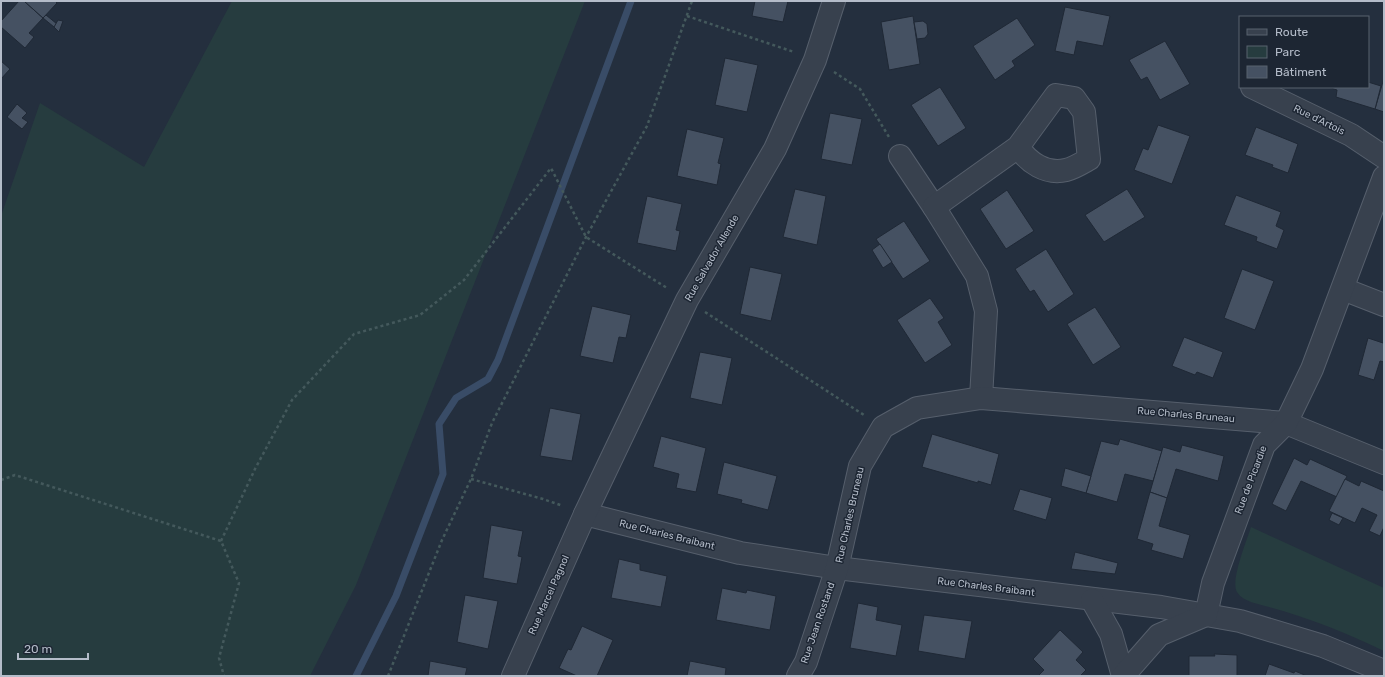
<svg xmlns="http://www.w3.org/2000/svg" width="1385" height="677" font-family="Rubik,sans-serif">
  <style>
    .green { fill: #263c3f }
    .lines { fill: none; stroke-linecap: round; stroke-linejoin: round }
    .stream { stroke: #394c67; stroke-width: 7 }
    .building { fill: #455162; stroke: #1f2835 }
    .minor-casing { stroke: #565f6c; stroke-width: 24 }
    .path { stroke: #44595c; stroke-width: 2.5; stroke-dasharray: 3 3; stroke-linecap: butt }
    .minor { stroke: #38414e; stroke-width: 22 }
    .labels { text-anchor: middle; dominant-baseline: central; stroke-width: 3; stroke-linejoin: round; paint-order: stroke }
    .street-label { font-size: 10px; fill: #b4bcc9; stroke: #1d2633 }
  </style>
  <rect width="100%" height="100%" fill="#242f3e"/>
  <!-- green -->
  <g class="green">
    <path d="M 232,1 L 585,1 L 356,585 L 310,676 L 1,676 L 1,216 L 40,103 L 144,167 Z"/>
    <path d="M 1251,527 L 1384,588 L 1384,651 C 1347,633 1309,618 1269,607 C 1259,604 1243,602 1237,592 C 1230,581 1247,540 1251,527 Z"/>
  </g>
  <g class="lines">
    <!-- stream -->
    <path class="stream" d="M 356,676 L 396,596 L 443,474 L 439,424 L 456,398 L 488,379 L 498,360 L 631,1"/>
  </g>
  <!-- building -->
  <g class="building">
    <path d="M 19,1 L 24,1 L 43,18 L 29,33 L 34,37 L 25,48 L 1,27 L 1,21 Z"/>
    <path d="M 24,1 L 55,1 L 57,3 L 43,18 Z"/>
    <path d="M 755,1 L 788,1 L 783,22 L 752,16 Z"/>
    <path d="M 1065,7 L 1110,16 L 1103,46 L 1077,41 L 1074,55 L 1055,51 Z"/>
    <path d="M 46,15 L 57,24 L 54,27 L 43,18 Z"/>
    <path d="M 913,16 L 920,64 L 889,70 L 881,22 Z"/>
    <path d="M 1017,18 L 1035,45 L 1012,61 L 1015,66 L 995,80 L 973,46 Z"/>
    <path d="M 58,20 L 63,21 L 59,32 L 54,27 Z"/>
    <path d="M 923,21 L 927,24 L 928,34 L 925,38 L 917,39 L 914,22 Z"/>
    <path d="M 1165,41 L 1190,84 L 1160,100 L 1147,77 L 1141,80 L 1129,60 Z"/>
    <path d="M 725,58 L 758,65 L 747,112 L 715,105 Z"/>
    <path d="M 1,61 L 10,69 L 1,79 Z"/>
    <path d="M 1384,78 L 1384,112 L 1375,109 Z"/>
    <path d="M 1368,82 L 1381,86 L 1375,109 L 1336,97 L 1337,90 L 1328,87 L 1368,87 Z"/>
    <path d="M 940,87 L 966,128 L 938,146 L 911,105 Z"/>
    <path d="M 17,104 L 27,113 L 22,118 L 28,122 L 22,129 L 7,117 Z"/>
    <path d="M 830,113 L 862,119 L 852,165 L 821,159 Z"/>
    <path d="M 1158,125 L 1190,136 L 1172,184 L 1134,170 L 1143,148 L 1148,150 Z"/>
    <path d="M 1256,127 L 1298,144 L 1288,173 L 1272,167 L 1273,165 L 1245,155 Z"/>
    <path d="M 687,129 L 724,138 L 718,163 L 721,164 L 717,185 L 677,176 Z"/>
    <path d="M 795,189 L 826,196 L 817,245 L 783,237 Z"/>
    <path d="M 1127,189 L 1145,217 L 1104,242 L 1085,215 Z"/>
    <path d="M 1007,190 L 1034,231 L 1006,249 L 980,209 Z"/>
    <path d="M 1236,195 L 1281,212 L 1276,226 L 1284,230 L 1277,249 L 1256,241 L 1257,237 L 1224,225 Z"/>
    <path d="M 647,196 L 682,204 L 676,230 L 680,231 L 676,251 L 637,243 Z"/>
    <path d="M 904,221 L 930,261 L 903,279 L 876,239 Z"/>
    <path d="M 880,244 L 892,262 L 883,268 L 872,250 Z"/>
    <path d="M 1046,249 L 1074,294 L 1048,312 L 1034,290 L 1030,292 L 1015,269 Z"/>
    <path d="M 750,267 L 782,274 L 771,321 L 740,314 Z"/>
    <path d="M 1242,269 L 1274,281 L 1255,330 L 1224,318 Z"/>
    <path d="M 930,298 L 944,318 L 938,322 L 952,345 L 925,363 L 897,320 Z"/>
    <path d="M 592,306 L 631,315 L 626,338 L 619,337 L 613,363 L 580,356 Z"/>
    <path d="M 1095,307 L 1121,347 L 1093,365 L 1067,324 Z"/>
    <path d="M 1184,337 L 1223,352 L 1213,378 L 1197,372 L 1195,375 L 1172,366 Z"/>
    <path d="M 1368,338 L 1383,343 L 1384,341 L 1384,362 L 1380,361 L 1374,380 L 1358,375 Z"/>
    <path d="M 700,352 L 732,358 L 722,405 L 690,398 Z"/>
    <path d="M 550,408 L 581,414 L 572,461 L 540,456 Z"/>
    <path d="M 932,434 L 999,454 L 991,485 L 978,481 L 978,483 L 922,467 Z"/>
    <path d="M 661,436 L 706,448 L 696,492 L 676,488 L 679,474 L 653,467 Z"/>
    <path d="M 1120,439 L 1162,451 L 1153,481 L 1125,474 L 1117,502 L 1086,493 L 1101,441 L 1118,445 Z"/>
    <path d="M 1182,445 L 1224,456 L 1218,481 L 1176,469 L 1167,498 L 1150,492 L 1163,447 L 1180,452 Z"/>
    <path d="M 1294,458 L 1307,465 L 1310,459 L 1347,476 L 1337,497 L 1301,481 L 1286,511 L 1272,504 Z"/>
    <path d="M 724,462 L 777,476 L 768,510 L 741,503 L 742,500 L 717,494 Z"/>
    <path d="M 1065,468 L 1091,476 L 1086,493 L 1061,486 Z"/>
    <path d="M 1345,479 L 1359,486 L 1361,481 L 1384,491 L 1384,527 L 1380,536 L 1369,531 L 1377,515 L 1362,508 L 1355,523 L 1329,511 Z"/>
    <path d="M 1020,489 L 1052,498 L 1046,520 L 1013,510 Z"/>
    <path d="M 1150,492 L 1167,498 L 1159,526 L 1190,535 L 1183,559 L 1151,550 L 1153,544 L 1137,539 Z"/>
    <path d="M 1332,513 L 1343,518 L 1339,525 L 1329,520 Z"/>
    <path d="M 491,525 L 523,531 L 518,556 L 522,557 L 517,584 L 483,578 Z"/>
    <path d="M 1075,552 L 1118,563 L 1115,574 L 1071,569 Z"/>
    <path d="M 619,559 L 640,564 L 640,570 L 667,576 L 661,607 L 611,598 Z"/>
    <path d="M 722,588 L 746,593 L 747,590 L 776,596 L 770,630 L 716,620 Z"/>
    <path d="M 465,595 L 498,601 L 488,649 L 457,642 Z"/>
    <path d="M 858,603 L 878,607 L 876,620 L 902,625 L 896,656 L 850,648 Z"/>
    <path d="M 924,615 L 972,621 L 965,659 L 918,651 Z"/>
    <path d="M 582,626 L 613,640 L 597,676 L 577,676 L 559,668 L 568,649 L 571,650 Z"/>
    <path d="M 1060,630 L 1083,652 L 1076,660 L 1086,670 L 1080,676 L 1038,676 L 1044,670 L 1033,659 Z"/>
    <path d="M 1214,654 L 1237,655 L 1237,676 L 1189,676 L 1189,656 L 1215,656 Z"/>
    <path d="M 430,661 L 467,668 L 465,676 L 428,676 Z"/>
    <path d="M 690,661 L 726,668 L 725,676 L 687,676 Z"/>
    <path d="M 1269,664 L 1294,673 L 1295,671 L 1307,676 L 1265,676 Z"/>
  </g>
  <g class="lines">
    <!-- minor casing -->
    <g class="minor-casing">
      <g id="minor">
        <path d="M 1252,87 L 1351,135 L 1384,157"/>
        <path d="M 900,156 L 934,207"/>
        <path d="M 1343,289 L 1384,305"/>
        <path d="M 981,398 L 986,311 L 977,276 L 934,207 L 1018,147 C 1028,162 1046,175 1066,170 C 1074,168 1082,163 1089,159 L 1084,112 L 1074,98 L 1056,95 L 1018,147"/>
        <path d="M 585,514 L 740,553 L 837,568 L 1161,607 L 1240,621 L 1323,646 L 1384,671"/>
        <path d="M 1092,600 L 1111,634 L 1123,676"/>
        <path d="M 513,676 L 585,514 L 687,300 L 775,149 L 815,60 L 834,1"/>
        <path d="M 798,676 L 806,662 L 837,568 L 860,466 L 883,427 L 917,408 L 981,398 L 1286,423 L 1384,463"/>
        <path d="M 1123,676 L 1159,635 L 1206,615 L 1213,583 L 1264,445 L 1286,423 L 1312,369 L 1384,177"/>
      </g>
    </g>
    <!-- path -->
    <g class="path">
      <path d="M 687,16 L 794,52"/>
      <path d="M 834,72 L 860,89 L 889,137"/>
      <path d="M 705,312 L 864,415"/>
      <path d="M 471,479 L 543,499 L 563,506"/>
      <path d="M 1,480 L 15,475 L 221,541 L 239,583 L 219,658 L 224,676"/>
      <path d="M 221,541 L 255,469 L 292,400 L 354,334 L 420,315 L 464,280 L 551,168 L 586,237 L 667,288"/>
      <path d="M 388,676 L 442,540 L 471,479 L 492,423 L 586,237 L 647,126 L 692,1"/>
    </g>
    <!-- minor -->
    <use href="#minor" class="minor"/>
  </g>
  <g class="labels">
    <!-- street labels -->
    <g class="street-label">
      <text transform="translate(1319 120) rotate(26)">Rue d'Artois</text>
      <text transform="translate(712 258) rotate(-60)">Rue Salvador Allende</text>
      <text transform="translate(1186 415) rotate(5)">Rue Charles Bruneau</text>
      <text transform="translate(1251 480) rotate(-69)">Rue de Picardie</text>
      <text transform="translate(850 515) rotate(-77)">Rue Charles Bruneau</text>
      <text transform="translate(667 535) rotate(14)">Rue Charles Braibant</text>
      <text transform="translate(986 587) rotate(7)">Rue Charles Braibant</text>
      <text transform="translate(549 595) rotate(-66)">Rue Marcel Pagnol</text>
      <text transform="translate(818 623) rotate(-71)">Rue Jean Rostand</text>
    </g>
  </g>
  <!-- border -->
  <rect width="1385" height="677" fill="none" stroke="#b4bcc9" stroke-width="4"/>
  <!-- legend -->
  <rect x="1239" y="16" width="130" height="72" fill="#1d2633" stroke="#59626f"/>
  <rect x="1247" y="29" width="20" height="6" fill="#38414e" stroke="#59626f"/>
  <text x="1275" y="36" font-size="12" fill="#b4bcc9">Route</text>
  <rect x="1247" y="46" width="20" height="12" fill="#263c3f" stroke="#59626f"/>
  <text x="1275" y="56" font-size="12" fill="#b4bcc9">Parc</text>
  <rect x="1247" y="66" width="20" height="12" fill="#455162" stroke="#59626f"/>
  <text x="1275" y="76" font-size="12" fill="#b4bcc9">Bâtiment</text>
  <!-- scale -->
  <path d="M18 653v6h70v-6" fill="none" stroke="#b4bcc9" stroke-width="2"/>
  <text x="24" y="653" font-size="12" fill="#b4bcc9" stroke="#1d2633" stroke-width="3" paint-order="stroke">20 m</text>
</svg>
